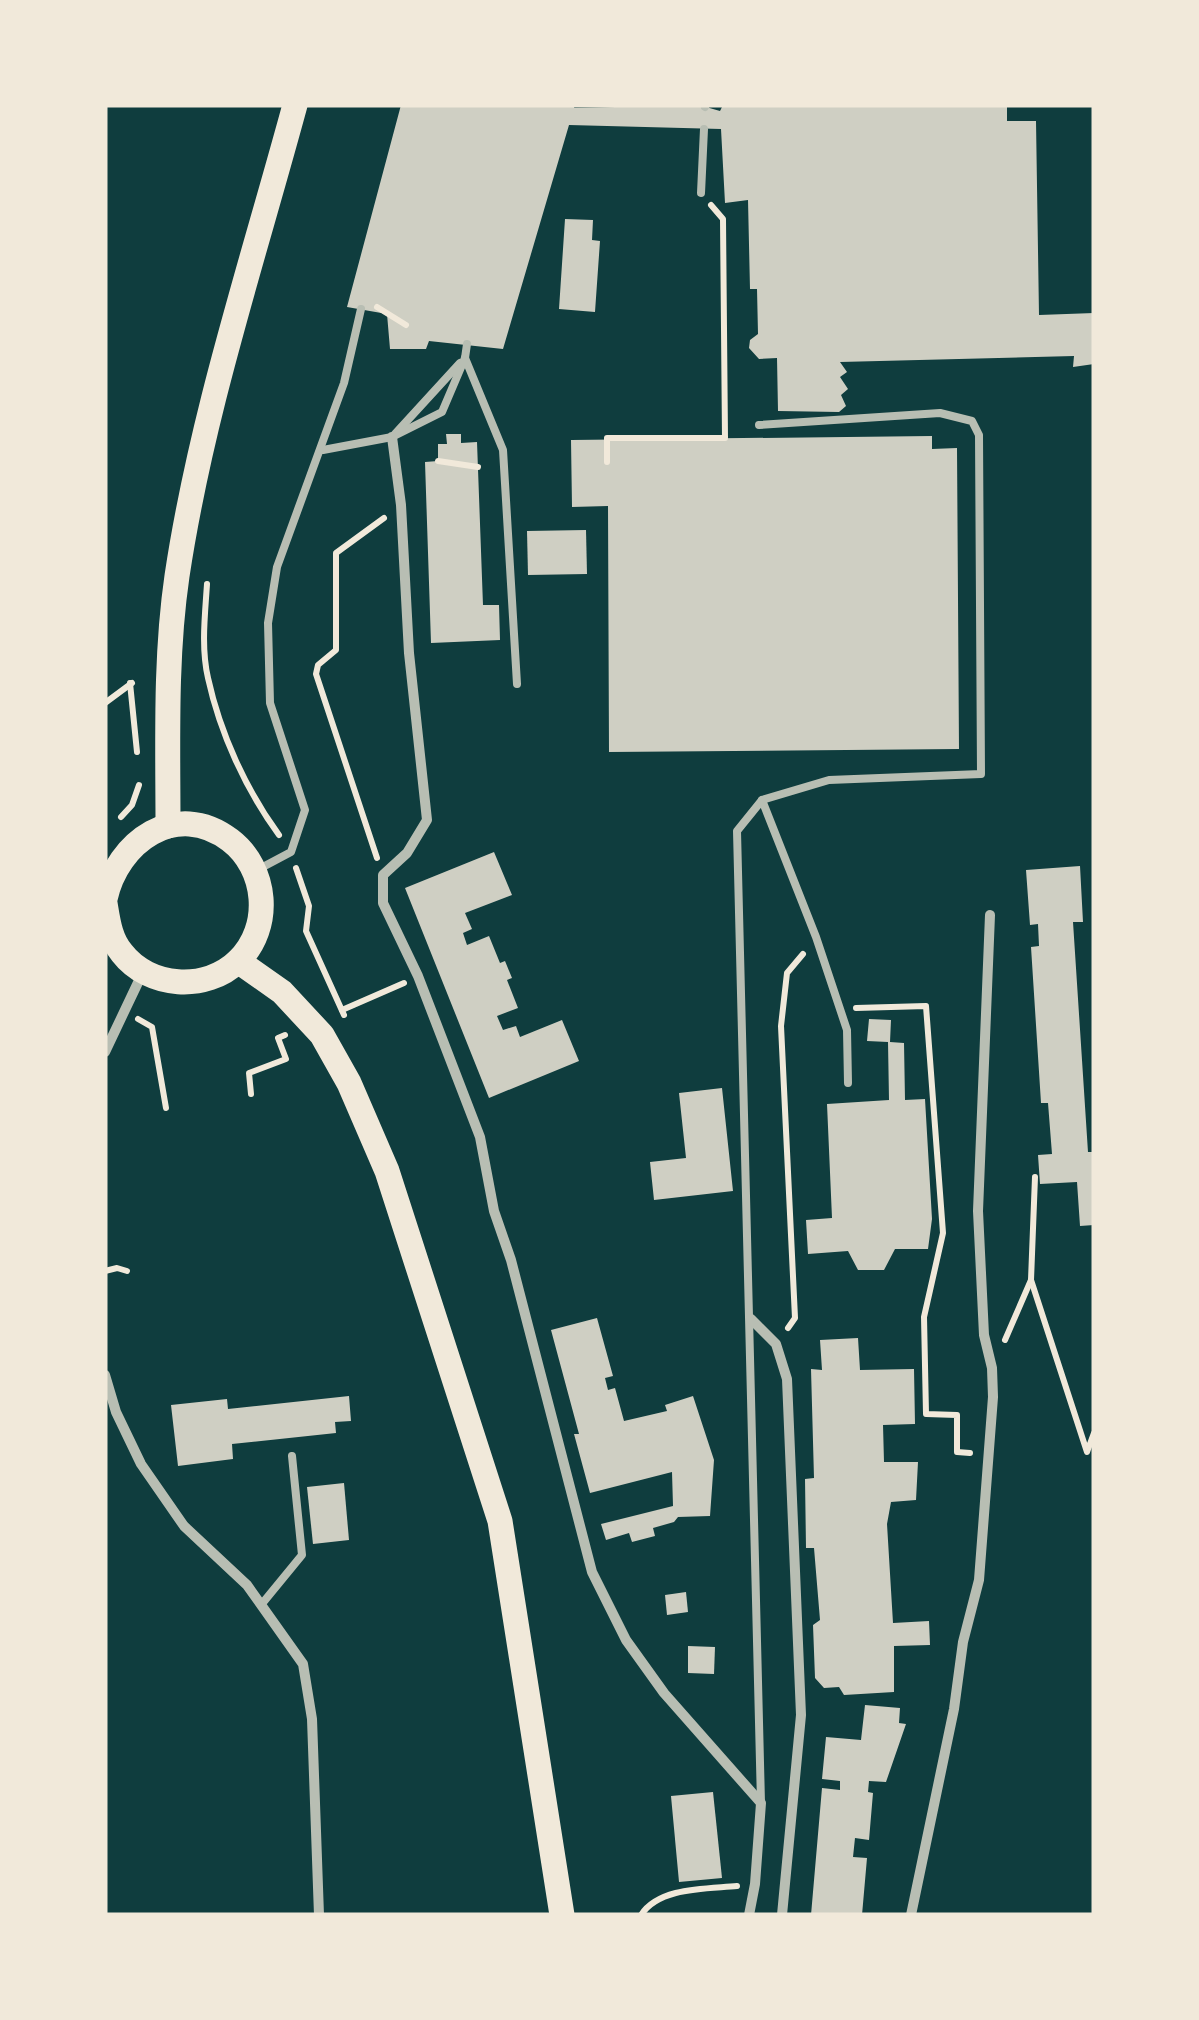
<svg xmlns="http://www.w3.org/2000/svg" width="1199" height="2020" font-family="Poppins,sans-serif">
  <style>
    .building { fill: #cfcfc3 }
    .lines { fill: none; stroke-linecap: round; stroke-linejoin: round }
    .path { stroke: #f1e9da; stroke-width: 6 }
    .service { stroke: #b8beb3; stroke-width: 8 }
    .minor { stroke: #b8beb3; stroke-width: 10 }
    .primary { stroke: #f1e9da; stroke-width: 25 }
  </style>
  <rect width="100%" height="100%" fill="#0f3d3e"/>
  <!-- building -->
  <g class="building">
    <path d="M 401,105 L 575,105 L 574,108 L 699,105 L 720,111 L 723,105 L 1007,105 L 1007,121 L 1036,121 L 1039,315 L 1094,313 L 1094,364 L 1073,367 L 1074,356 L 840,362 L 847,372 L 840,377 L 848,389 L 841,395 L 846,406 L 839,412 L 778,411 L 777,358 L 759,359 L 749,348 L 750,340 L 758,334 L 757,289 L 750,289 L 748,200 L 725,203 L 721,129 L 569,125 L 503,349 L 429,341 L 426,349 L 390,349 L 387,314 L 347,307 Z"/>
    <path d="M 565,219 L 593,220 L 592,240 L 600,241 L 595,312 L 559,309 Z"/>
    <path d="M 446,434 L 461,434 L 461,443 L 477,442 L 483,605 L 499,605 L 500,640 L 431,643 L 425,462 L 438,461 L 438,444 L 447,444 Z"/>
    <path d="M 932,436 L 932,449 L 957,448 L 959,749 L 609,752 L 608,506 L 572,507 L 571,440 Z"/>
    <path d="M 586,530 L 587,574 L 528,575 L 527,531 Z"/>
    <path d="M 494,852 L 512,895 L 465,913 L 472,929 L 463,933 L 467,945 L 489,936 L 500,963 L 505,961 L 512,978 L 507,980 L 518,1008 L 497,1016 L 503,1030 L 516,1026 L 520,1037 L 562,1020 L 579,1061 L 489,1098 L 405,888 Z"/>
    <path d="M 1080,866 L 1083,922 L 1073,922 L 1088,1152 L 1094,1152 L 1094,1225 L 1080,1226 L 1077,1182 L 1040,1184 L 1038,1155 L 1052,1154 L 1048,1103 L 1041,1103 L 1031,947 L 1039,946 L 1038,924 L 1030,925 L 1026,870 Z"/>
    <path d="M 869,1019 L 891,1020 L 890,1042 L 904,1043 L 905,1100 L 925,1099 L 932,1219 L 928,1249 L 895,1249 L 884,1270 L 858,1270 L 848,1251 L 808,1254 L 806,1220 L 832,1218 L 827,1104 L 889,1100 L 888,1042 L 867,1041 Z"/>
    <path d="M 722,1088 L 733,1191 L 654,1200 L 650,1162 L 686,1158 L 679,1093 Z"/>
    <path d="M 597,1318 L 613,1376 L 605,1378 L 608,1390 L 615,1388 L 624,1421 L 667,1411 L 665,1405 L 693,1396 L 714,1460 L 710,1516 L 678,1517 L 674,1522 L 653,1528 L 655,1536 L 632,1542 L 629,1533 L 606,1540 L 601,1524 L 673,1506 L 672,1472 L 590,1493 L 574,1434 L 579,1434 L 551,1330 Z"/>
    <path d="M 858,1338 L 860,1370 L 914,1369 L 915,1424 L 883,1425 L 884,1462 L 918,1462 L 916,1500 L 891,1502 L 887,1524 L 893,1623 L 929,1621 L 930,1645 L 894,1646 L 894,1692 L 844,1695 L 839,1687 L 824,1688 L 815,1678 L 813,1625 L 820,1620 L 814,1548 L 806,1548 L 805,1479 L 814,1478 L 811,1369 L 822,1370 L 820,1340 Z"/>
    <path d="M 349,1396 L 351,1421 L 335,1422 L 336,1433 L 232,1444 L 233,1459 L 178,1466 L 171,1405 L 227,1399 L 228,1409 Z"/>
    <path d="M 344,1483 L 349,1540 L 313,1544 L 307,1487 Z"/>
    <path d="M 686,1592 L 688,1612 L 667,1615 L 665,1595 Z"/>
    <path d="M 688,1646 L 715,1647 L 714,1674 L 688,1673 Z"/>
    <path d="M 865,1705 L 900,1708 L 899,1723 L 906,1724 L 886,1782 L 869,1781 L 868,1792 L 873,1793 L 869,1840 L 855,1838 L 853,1857 L 867,1858 L 862,1915 L 811,1915 L 822,1788 L 840,1790 L 840,1781 L 822,1779 L 826,1737 L 861,1740 Z"/>
    <path d="M 713,1792 L 722,1878 L 679,1882 L 671,1796 Z"/>
  </g>
  <g class="lines">
    <!-- path -->
    <g class="path">
      <path d="M 377,307 L 406,325"/>
      <path d="M 438,461 L 478,467"/>
      <path d="M 607,462 L 607,438 L 725,438 L 723,219 L 711,205"/>
      <path d="M 207,584 C 205,615 201,648 208,678 C 220,733 246,790 279,835"/>
      <path d="M 130,683 L 137,752"/>
      <path d="M 105,703 L 132,683"/>
      <path d="M 121,817 L 132,805 L 139,785"/>
      <path d="M 377,858 L 316,674 L 318,665 L 336,650 L 336,553 L 384,518"/>
      <path d="M 296,868 L 309,906 L 306,931 L 344,1015"/>
      <path d="M 856,1008 L 926,1006 L 943,1233 L 924,1317 L 926,1414 L 957,1415 L 957,1452 L 970,1453"/>
      <path d="M 342,1010 L 404,983"/>
      <path d="M 138,1019 L 152,1027 L 166,1108"/>
      <path d="M 251,1094 L 249,1073 L 286,1059 L 278,1038 L 285,1035"/>
      <path d="M 105,1271 L 117,1268 L 127,1271"/>
      <path d="M 1031,1280 L 1087,1452 L 1094,1433"/>
      <path d="M 788,1328 L 795,1318 L 781,1026 L 787,973 L 803,954"/>
      <path d="M 1005,1340 L 1031,1280 L 1035,1177"/>
      <path d="M 641,1915 C 659,1887 706,1889 737,1886"/>
    </g>
    <!-- service -->
    <g class="service">
      <path d="M 705,107 L 706,105"/>
      <path d="M 701,193 L 704,129"/>
      <path d="M 465,358 L 503,450 L 517,684"/>
      <path d="M 759,425 L 940,413 L 972,421 L 979,435 L 981,774 L 829,780 L 762,800"/>
      <path d="M 395,434 L 460,363"/>
      <path d="M 323,450 L 392,437 L 442,412 L 465,358 L 467,344"/>
      <path d="M 259,869 L 291,852 L 305,810 L 270,703 L 268,623 L 277,567 L 344,383 L 361,309"/>
      <path d="M 261,1605 L 302,1555 L 292,1456"/>
      <path d="M 761,1803 L 737,831 L 762,800 L 816,937 L 847,1030 L 848,1083"/>
    </g>
    <!-- minor -->
    <g class="minor">
      <path d="M 392,437 L 401,505 L 409,653 L 427,820 L 407,853 L 383,875 L 383,903 L 418,976 L 480,1137 L 494,1211 L 511,1260 L 592,1572 L 626,1640 L 664,1693 L 761,1803 L 755,1884 L 749,1915"/>
      <path d="M 105,1052 L 143,972"/>
      <path d="M 751,1319 L 776,1344 L 787,1379 L 801,1715 L 782,1915"/>
      <path d="M 105,1375 L 116,1412 L 141,1464 L 184,1526 L 247,1585 L 303,1664 L 312,1719 L 319,1915"/>
      <path d="M 911,1915 L 954,1709 L 963,1642 L 979,1580 L 993,1397 L 992,1368 L 984,1335 L 978,1211 L 990,915"/>
    </g>
    <!-- primary -->
    <g class="primary">
      <path d="M 168,826 C 168,743 165,658 177,576 C 201,416 253,260 295,105"/>
      <path d="M 105,899 C 117,842 176,799 230,840 C 267,868 273,927 238,961 C 206,992 149,988 122,953 C 110,939 108,921 105,903"/>
      <path d="M 238,961 L 282,992 L 322,1035 L 349,1083 L 387,1171 L 500,1521 L 562,1915"/>
    </g>
  </g>
  <!-- border -->
  <rect width="1199" height="2020" fill="none" stroke="#f1e9da" stroke-width="215"/>
</svg>
